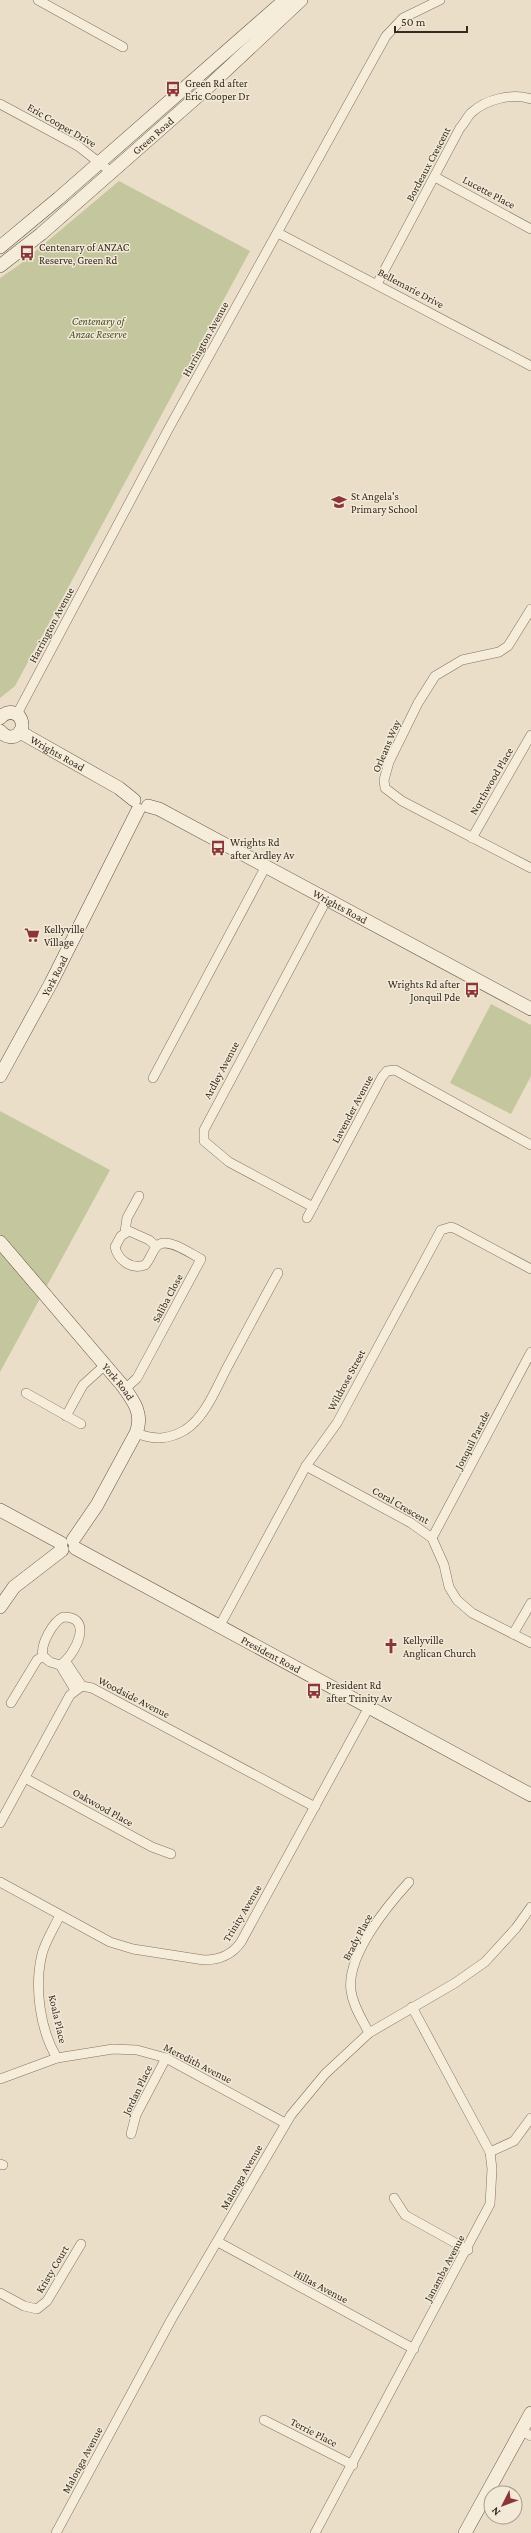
<svg xmlns="http://www.w3.org/2000/svg" width="531" height="2533" font-family="'Crimson Pro',serif">
  <style>
    .green { fill: #c4c79d }
    .lines { fill: none; stroke-linecap: round; stroke-linejoin: round }
    .street-casing { stroke: #84715f; stroke-width: 10 }
    .secondary-casing { stroke: #665242; stroke-width: 14 }
    .street { stroke: #f5ecda; stroke-width: 9 }
    .secondary { stroke: #f5ecda; stroke-width: 13 }
    .labels { text-anchor: middle; dominant-baseline: central; stroke-width: 3; stroke-linejoin: round; paint-order: stroke }
    .poi-label { font-size: 11px; fill: #362a21; stroke: #f2e9d7; text-anchor: start }
    .street-label { font-size: 11px; fill: #362a21; stroke: #f2e9d7 }
    .park-label { font-size: 11px; font-style: italic; fill: #48502a; stroke: #f2e9d7 }
  </style>
  <rect width="100%" height="100%" fill="#eadec8"/>
  <!-- green -->
  <g class="green">
    <path d="M 119,181 L 250,251 L 15,686 L 0,698 L 0,278 L 19,265 Z"/>
    <path d="M 491,1004 L 531,1025 L 531,1076 L 511,1114 L 450,1083 Z"/>
    <path d="M 0,1111 L 110,1170 L 0,1372 Z"/>
  </g>
  <g class="lines">
    <!-- street casing -->
    <g class="street-casing">
      <g id="street">
        <path d="M 38,0 L 123,47"/>
        <path d="M 0,104 L 78,146 L 110,171"/>
        <path d="M 435,177 L 531,229"/>
        <path d="M 278,233 L 531,366"/>
        <path d="M 377,284 L 460,128 C 464,124 467,117 471,113 C 486,99 512,93 531,99"/>
        <path d="M 531,609 L 508,646 L 499,652 L 462,660 L 435,676 L 418,703 L 389,762 L 384,780 L 385,788 L 402,801 L 531,868"/>
        <path d="M 17,714 L 169,428 L 386,36 L 403,18 L 440,0"/>
        <path d="M 472,838 L 531,735"/>
        <path d="M 153,1078 L 266,866"/>
        <path d="M 313,1207 L 229,1162 L 204,1141 L 204,1130 L 327,899"/>
        <path d="M 307,1218 L 382,1077 L 387,1071 L 395,1070 L 531,1145"/>
        <path d="M 125,1232 L 127,1218 L 139,1196"/>
        <path d="M 125,1389 L 137,1378 L 201,1259 C 191,1254 167,1236 157,1246 C 152,1251 150,1260 145,1265 C 131,1270 118,1260 115,1247 L 121,1236 L 129,1231 L 149,1240 L 156,1246"/>
        <path d="M 26,1393 L 81,1424"/>
        <path d="M 66,1416 L 83,1385 L 105,1365"/>
        <path d="M 136,1433 C 154,1440 168,1440 185,1430 C 207,1416 218,1383 230,1362 C 246,1332 262,1302 278,1273"/>
        <path d="M 306,1466 L 411,1523 L 432,1538 L 444,1565 L 449,1587 L 457,1600 L 472,1613 L 531,1643"/>
        <path d="M 432,1538 L 531,1352"/>
        <path d="M 63,1617 C 95,1616 75,1656 60,1665 L 50,1662 L 43,1656 C 40,1644 53,1622 63,1617 Z"/>
        <path d="M 219,1627 L 306,1466 L 337,1423 L 441,1230 L 451,1227 L 456,1229 L 531,1269"/>
        <path d="M 513,1634 L 531,1603"/>
        <path d="M 66,1662 L 82,1686"/>
        <path d="M 60,1665 L 75,1690"/>
        <path d="M 11,1703 L 37,1660 L 43,1656"/>
        <path d="M 25,1778 L 152,1847 L 171,1854"/>
        <path d="M 0,1823 L 70,1695 L 82,1686 L 92,1688 L 315,1807"/>
        <path d="M 0,1882 L 110,1942 L 133,1949 L 204,1960 C 219,1960 232,1955 241,1942 L 369,1707"/>
        <path d="M 369,2033 C 362,2019 353,2006 351,1991 C 346,1956 387,1906 409,1882"/>
        <path d="M 57,2058 C 40,2030 34,1987 42,1954 C 46,1940 54,1928 60,1915"/>
        <path d="M 0,2079 L 57,2058 L 113,2049 L 137,2050 L 166,2058 L 285,2123"/>
        <path d="M 131,2134 L 136,2115 L 166,2058"/>
        <path d="M 490,2152 L 514,2141 L 531,2118"/>
        <path d="M 0,2164 L 3,2165"/>
        <path d="M 394,2198 L 405,2215 L 468,2250"/>
        <path d="M 218,2242 L 414,2349"/>
        <path d="M 0,2293 L 24,2306 L 37,2309 L 47,2301 L 81,2244"/>
        <path d="M 264,2420 L 353,2465"/>
        <path d="M 522,2431 L 531,2436"/>
        <path d="M 56,2533 L 171,2320 L 291,2115 L 325,2074 L 369,2033 L 455,1983 L 485,1962 L 516,1928 L 531,1907"/>
        <path d="M 315,2533 L 490,2204 L 492,2169 L 490,2152 L 412,2007"/>
      </g>
    </g>
    <!-- secondary casing -->
    <g class="secondary-casing">
      <g id="secondary">
        <path d="M 0,247 L 59,198 L 285,0"/>
        <path id="s1" d="M 0,266 L 41,234 L 207,88 L 301,0"/>
        <path d="M 0,718 C 6,711 13,711 19,716 C 29,731 12,745 0,731"/>
        <path id="s2" d="M 20,732 L 119,788 L 134,800"/>
        <path id="s3" d="M 148,806 L 159,809 L 531,1009"/>
        <path id="s4" d="M 0,1076 L 51,983 L 138,810"/>
        <path id="s5" d="M 0,1242 L 122,1385 C 133,1400 144,1414 136,1433 L 97,1505 L 73,1540"/>
        <path d="M 0,1510 L 61,1543"/>
        <path id="s6" d="M 75,1548 L 531,1795"/>
        <path d="M 0,1607 L 14,1587 L 62,1550"/>
        <path d="M 465,2533 L 531,2413"/>
      </g>
    </g>
    <!-- street -->
    <use href="#street" class="street"/>
    <!-- secondary -->
    <use href="#secondary" class="secondary"/>
  </g>
  <!-- icons -->
  <defs>
    <g id="bus-bare" transform="scale(1.2)"><path d="M-5-6H5V4H4V6H2V4H-2V6H-4V4H-5ZM-3.5-4V0h7V-4ZM-3.5 1.2v1.5H-2V1.2ZM2 1.2v1.5H3.5V1.2Z" fill="#8c363a" stroke="#f2e9d7" stroke-width="2.5" paint-order="stroke"/></g>
    <g id="school-bare" transform="scale(1.2)"><path d="M0-5L7-2L0 1L-7-2ZM-4 1L0 2.5L4 1V4Q0 6-4 4Z" fill="#8c363a" stroke="#f2e9d7" stroke-width="2.5" paint-order="stroke"/></g>
    <g id="supermarket-bare" transform="scale(1.2)"><path d="M-6-5.5h2.5l.6 2H6L4.5 2H-2.5L-4.4-4H-6ZM-1.5 3.2a1.3 1.3 0 1 0 .1 0ZM3 3.2a1.3 1.3 0 1 0 .1 0Z" fill="#8c363a" stroke="#f2e9d7" stroke-width="2.5" paint-order="stroke"/></g>
    <g id="church-bare" transform="scale(1.2)"><path d="M-1.2-6h2.4v3.5h3.3v2.4h-3.3V6h-2.4V-.1h-3.3v-2.4h3.3Z" fill="#8c363a" stroke="#f2e9d7" stroke-width="2.5" paint-order="stroke"/></g>
  </defs>
  <g fill-rule="evenodd">
    <use href="#bus-bare" x="173" y="89"/>
    <use href="#bus-bare" x="27" y="253"/>
    <use href="#school-bare" x="339" y="502"/>
    <use href="#bus-bare" x="218" y="848"/>
    <use href="#supermarket-bare" x="32" y="935"/>
    <use href="#bus-bare" x="472" y="990"/>
    <use href="#church-bare" x="391" y="1646"/>
    <use href="#bus-bare" x="314" y="1691"/>
  </g>
  <g class="labels">
    <!-- poi labels -->
    <g class="poi-label">
      <text x="185" y="83">Green Rd after<tspan x="185" dy="13">Eric Cooper Dr</tspan></text>
      <text x="39" y="247">Centenary of ANZAC<tspan x="39" dy="13">Reserve, Green Rd</tspan></text>
      <text x="351" y="496">St Angela's<tspan x="351" dy="13">Primary School</tspan></text>
      <text x="230" y="842">Wrights Rd<tspan x="230" dy="13">after Ardley Av</tspan></text>
      <text x="44" y="929">Kellyville<tspan x="44" dy="13">Village</tspan></text>
      <text x="460" y="984" text-anchor="end">Wrights Rd after<tspan x="460" dy="13">Jonquil Pde</tspan></text>
      <text x="403" y="1640">Kellyville<tspan x="403" dy="13">Anglican Church</tspan></text>
      <text x="326" y="1685">President Rd<tspan x="326" dy="13">after Trinity Av</tspan></text>
    </g>
    <!-- street labels -->
    <g class="street-label">
      <text transform="translate(62 125) rotate(30)">Eric Cooper Drive</text>
      <text stroke="none"><textPath href="#s1" startOffset="201">Green Road</textPath></text>
      <text transform="translate(428 164) rotate(-62)">Bordeaux Crescent</text>
      <text transform="translate(489 192) rotate(28)">Lucette Place</text>
      <text transform="translate(411 288) rotate(28)">Bellemarie Drive</text>
      <text transform="translate(205 339) rotate(-61)">Harrington Avenue</text>
      <text transform="translate(51 625) rotate(-62)">Harrington Avenue</text>
      <text transform="translate(386 746) rotate(-67)">Orleans Way</text>
      <text stroke="none"><textPath href="#s2" startOffset="43">Wrights Road</textPath></text>
      <text transform="translate(491 781) rotate(-60)">Northwood Place</text>
      <text stroke="none"><textPath href="#s3" startOffset="217">Wrights Road</textPath></text>
      <text stroke="none"><textPath href="#s4" startOffset="114">York Road</textPath></text>
      <text transform="translate(221 1070) rotate(-62)">Ardley Avenue</text>
      <text transform="translate(352 1109) rotate(-62)">Lavender Avenue</text>
      <text transform="translate(167 1298) rotate(-62)">Saliba Close</text>
      <text transform="translate(346 1380) rotate(-62)">Wildrose Street</text>
      <text stroke="none"><textPath href="#s5" startOffset="183">York Road</textPath></text>
      <text transform="translate(472 1440) rotate(-63)">Jonquil Parade</text>
      <text transform="translate(401 1505) rotate(30)">Coral Crescent</text>
      <text stroke="none"><textPath href="#s6" startOffset="223">President Road</textPath></text>
      <text transform="translate(134 1697) rotate(27)">Woodside Avenue</text>
      <text transform="translate(103 1807) rotate(29)">Oakwood Place</text>
      <text transform="translate(242 1913) rotate(-59)">Trinity Avenue</text>
      <text transform="translate(357 1937) rotate(-62)">Brady Place</text>
      <text transform="translate(58 2019) rotate(77)">Koala Place</text>
      <text transform="translate(198 2063) rotate(27)">Meredith Avenue</text>
      <text transform="translate(137 2090) rotate(-64)">Jordan Place</text>
      <text transform="translate(241 2177) rotate(-60)">Malonga Avenue</text>
      <text transform="translate(444 2268) rotate(-62)">Janamba Avenue</text>
      <text transform="translate(52 2269) rotate(-59)">Kristy Court</text>
      <text transform="translate(321 2286) rotate(28)">Hillas Avenue</text>
      <text transform="translate(314 2432) rotate(27)">Terrie Place</text>
      <text transform="translate(82 2460) rotate(-62)">Malonga Avenue</text>
    </g>
    <!-- park labels -->
    <g class="park-label">
      <text x="98" y="321">Centenary of<tspan x="98" dy="13">Anzac Reserve</tspan></text>
    </g>
  </g>
  <!-- north arrow -->
  <g transform="translate(503 2505) rotate(228)"><circle r="19" fill="#f2e9d7" stroke="#a79d8e"/>
  <path d="M0-3L7 15L0 10L-7 15Z" fill="#8c363a"/>
  <text y="-6" font-size="11" font-weight="bold" text-anchor="middle" fill="#362a21">N</text>
  </g>
  <!-- scale -->
  <path d="M395 26v6h72v-6" fill="none" stroke="#362a21" stroke-width="2"/>
  <text x="401" y="26" font-size="12" fill="#362a21" stroke="#f2e9d7" stroke-width="3" paint-order="stroke">50 m</text>
</svg>
